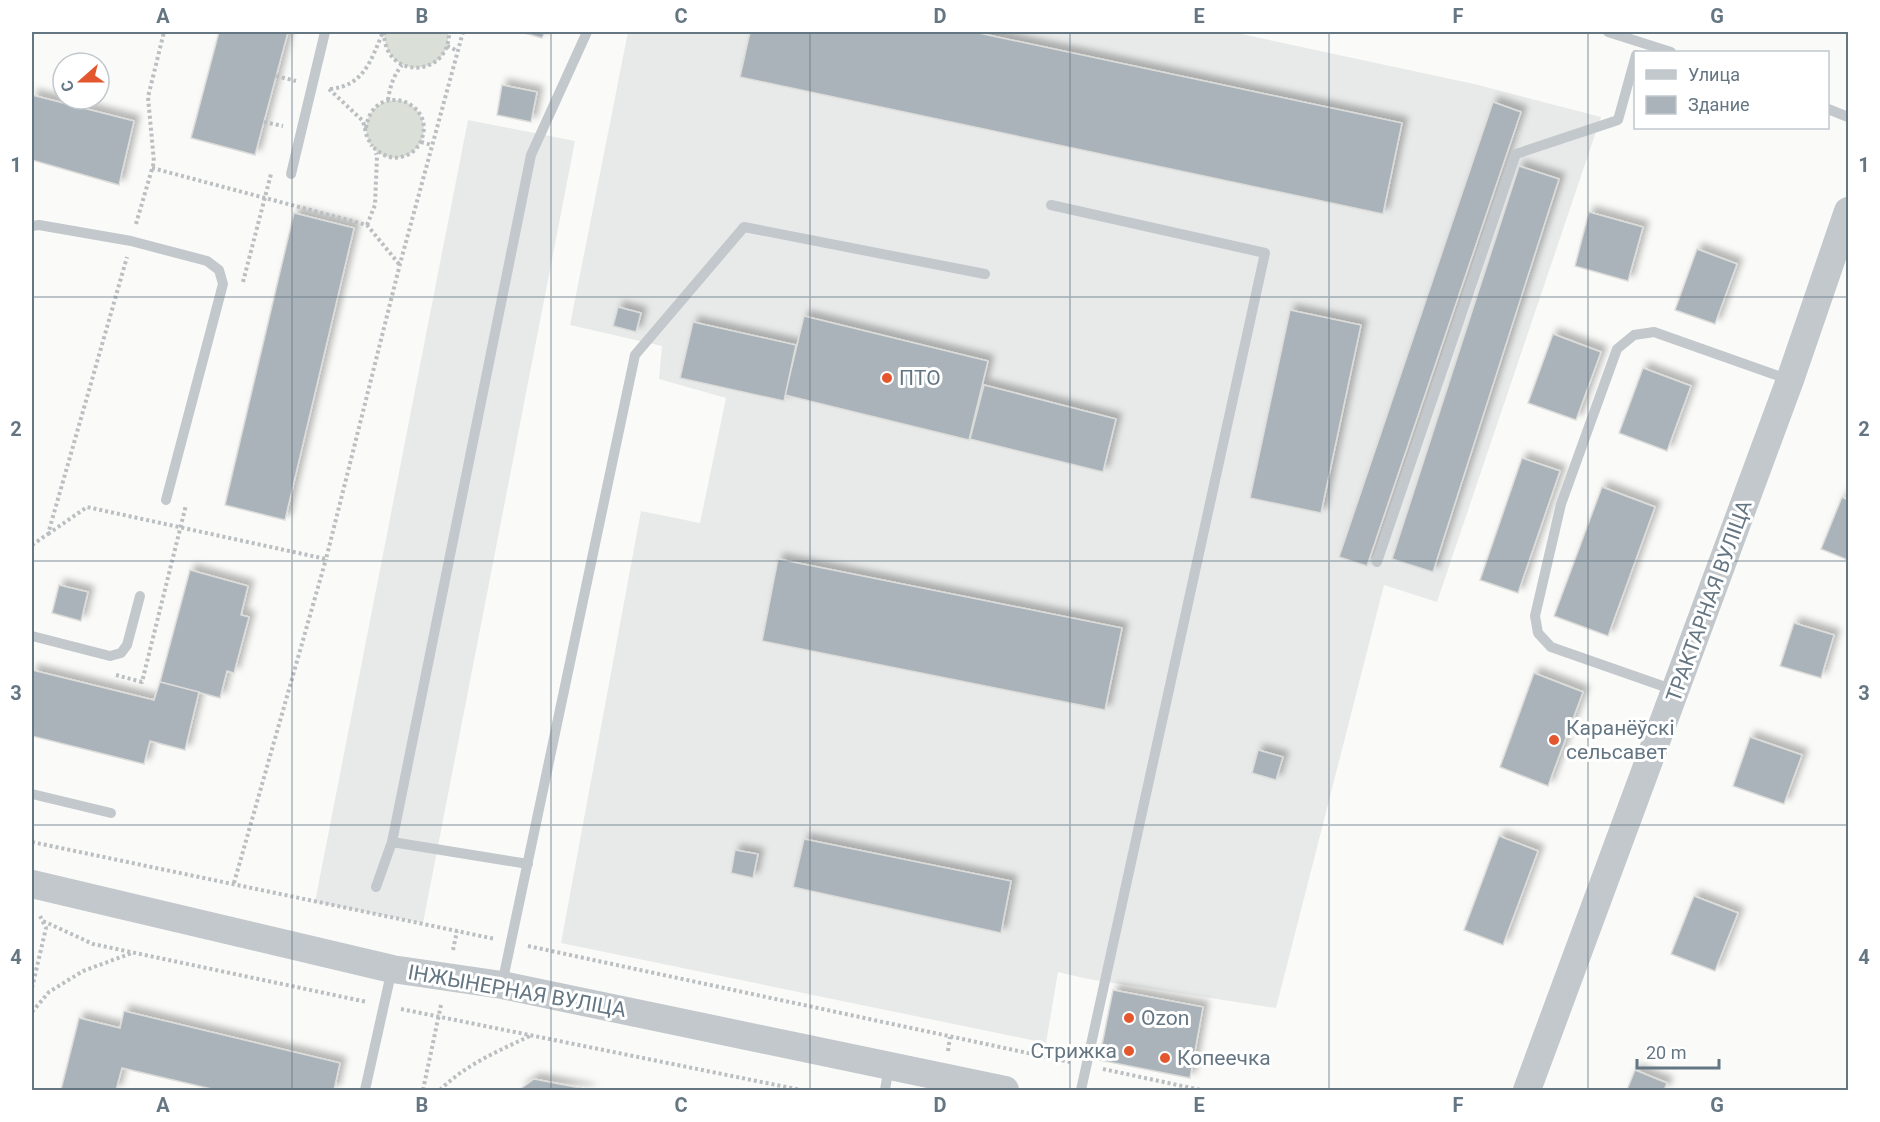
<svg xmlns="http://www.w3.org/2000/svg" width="1880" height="1122" font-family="Roboto,sans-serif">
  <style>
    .built { fill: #e8e9e9 }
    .green { fill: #dadfd7 }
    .building { fill: #aab3b9; stroke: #dcdcda; stroke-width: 1.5; filter: url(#shadow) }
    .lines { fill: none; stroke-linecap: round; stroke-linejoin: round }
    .path { stroke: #bbbfc2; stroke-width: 4; stroke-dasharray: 3 3; stroke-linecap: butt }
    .service { stroke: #c3c8cc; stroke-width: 10 }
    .tertiary { stroke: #c3c8cc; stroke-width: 28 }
    .grid { fill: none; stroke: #657683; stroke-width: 1.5; stroke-opacity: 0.55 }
    .poi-dot { fill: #e4572e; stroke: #fff; stroke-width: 2 }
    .labels { text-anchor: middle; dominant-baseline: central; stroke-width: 6; stroke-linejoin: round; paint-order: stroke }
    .poi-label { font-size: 21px; fill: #657683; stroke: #fff; text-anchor: start }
    .street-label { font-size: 21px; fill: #657683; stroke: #fff }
    .neatline { fill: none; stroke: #657683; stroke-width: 2 }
    .grid-label { font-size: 20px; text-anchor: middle; font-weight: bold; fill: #657683 }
  </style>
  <defs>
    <filter id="shadow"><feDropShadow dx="5.5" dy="-5.5" stdDeviation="3" flood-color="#0004"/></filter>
  </defs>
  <rect width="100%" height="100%" fill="#fafaf8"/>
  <!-- built -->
  <g class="built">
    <path d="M 628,32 L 1232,32 L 1474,84 L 1601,117 L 1437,602 L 1384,585 L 1276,1008 L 1088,979 L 1058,972 L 1046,1043 L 561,943 L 641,511 L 700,523 L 726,398 L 659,379 L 662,346 L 570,325 Z"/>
    <path d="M 468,120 L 575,141 L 423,923 L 315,902 Z"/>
  </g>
  <!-- green -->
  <g class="green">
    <path d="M 384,32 L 448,32 C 453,77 384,82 384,32 Z"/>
    <circle cx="395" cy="129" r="29"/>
  </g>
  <!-- building -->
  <g class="building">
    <path d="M 219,32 L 288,32 L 255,155 L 191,138 Z"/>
    <path d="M 521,32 L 545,32 L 542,38 Z"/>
    <path d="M 750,32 L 974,32 L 1402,123 L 1383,214 L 740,77 Z"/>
    <path d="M 502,85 L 537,92 L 531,122 L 497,115 Z"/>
    <path d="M 32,95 L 134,121 L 119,185 L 32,160 Z"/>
    <path d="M 1493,102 L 1521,112 L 1367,566 L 1339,557 Z"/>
    <path d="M 1519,166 L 1559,179 L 1433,572 L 1392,559 Z"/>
    <path d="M 1589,212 L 1643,227 L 1628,281 L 1575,266 Z"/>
    <path d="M 294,213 L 354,228 L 285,520 L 225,505 Z"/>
    <path d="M 1697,249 L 1737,264 L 1715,324 L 1675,310 Z"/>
    <path d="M 618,307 L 641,313 L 636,332 L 613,326 Z"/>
    <path d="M 1290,310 L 1361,325 L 1321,513 L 1250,498 Z"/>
    <path d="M 804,316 L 988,361 L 969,440 L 785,395 Z"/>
    <path d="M 693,322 L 796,345 L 784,401 L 680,378 Z"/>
    <path d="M 1553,334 L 1601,352 L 1576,420 L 1528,403 Z"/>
    <path d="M 1643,368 L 1691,386 L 1667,451 L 1619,433 Z"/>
    <path d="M 984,385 L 1116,419 L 1103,472 L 970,439 Z"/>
    <path d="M 1522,458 L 1560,471 L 1518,593 L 1480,580 Z"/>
    <path d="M 1602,487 L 1655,507 L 1608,636 L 1554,616 Z"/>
    <path d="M 1842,497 L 1848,500 L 1848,560 L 1821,549 Z"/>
    <path d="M 778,559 L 1122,628 L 1105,710 L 762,641 Z"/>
    <path d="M 190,570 L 248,586 L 241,615 L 249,617 L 234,673 L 227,671 L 220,698 L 160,682 Z"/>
    <path d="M 59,585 L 88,592 L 81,621 L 52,613 Z"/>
    <path d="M 1794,623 L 1834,635 L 1821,678 L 1780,666 Z"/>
    <path d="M 32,670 L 154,700 L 160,682 L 199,692 L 185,750 L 150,741 L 144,764 L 32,736 Z"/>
    <path d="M 1534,673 L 1583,692 L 1548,786 L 1500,767 Z"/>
    <path d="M 1750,737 L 1802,755 L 1784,804 L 1733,786 Z"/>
    <path d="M 1258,750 L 1283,757 L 1276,780 L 1252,773 Z"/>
    <path d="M 1499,836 L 1538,851 L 1503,945 L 1464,930 Z"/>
    <path d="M 804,839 L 1011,881 L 1001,933 L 793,887 Z"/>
    <path d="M 735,850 L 758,854 L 753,878 L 731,873 Z"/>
    <path d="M 1694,896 L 1738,913 L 1715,971 L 1671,954 Z"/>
    <path d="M 1113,990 L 1203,1007 L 1190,1078 L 1099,1060 Z"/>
    <path d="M 124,1011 L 340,1063 L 334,1090 L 216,1090 L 122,1068 L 116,1090 L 61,1090 L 79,1018 L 120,1028 Z"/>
    <path d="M 1635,1070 L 1667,1083 L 1664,1090 L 1627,1090 Z"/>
    <path d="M 534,1079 L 590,1090 L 519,1090 Z"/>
  </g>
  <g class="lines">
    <!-- path -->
    <g class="path">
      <path d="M 384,32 C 384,81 450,78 449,32"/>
      <path d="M 447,46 L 458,51"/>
      <path d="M 276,76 L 296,81"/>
      <path d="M 329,89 L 363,121 L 367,137 L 372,146"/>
      <path d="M 330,89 C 364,86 371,60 383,32"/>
      <path d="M 388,100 C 390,87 393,76 402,65"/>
      <path d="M 264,122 L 283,126"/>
      <path d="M 366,128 C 373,79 438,101 421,141 C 418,148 412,154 404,156 C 391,161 380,154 371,145"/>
      <path d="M 421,142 L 432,145"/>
      <path d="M 152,168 L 367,225 L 399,264"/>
      <path d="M 136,224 L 154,162 L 148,97 L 164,32"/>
      <path d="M 367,225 L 375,205 L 377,156 L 376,153"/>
      <path d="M 243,282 L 271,174"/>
      <path d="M 48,534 L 87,507 L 326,559 L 400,264 L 463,32"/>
      <path d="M 32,545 L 48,534 L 127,257"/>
      <path d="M 116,675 L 142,682 L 186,505"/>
      <path d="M 32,842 L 495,939"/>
      <path d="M 234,883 L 326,559"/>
      <path d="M 43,921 L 93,944 L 367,1002"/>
      <path d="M 528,946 L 1070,1062"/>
      <path d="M 453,950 L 457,931"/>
      <path d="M 32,988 L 46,928 L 39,914"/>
      <path d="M 401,1009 L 801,1090"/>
      <path d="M 32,1012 L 49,992 L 83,971 L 132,953"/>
      <path d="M 948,1051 L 950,1037"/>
      <path d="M 1103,1069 L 1201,1090"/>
      <path d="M 423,1090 L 441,1005"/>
      <path d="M 440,1090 C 465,1065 498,1051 530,1036"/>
    </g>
    <!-- service -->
    <g class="service">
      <path d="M 1608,32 L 1671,52"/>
      <path d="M 1828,109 L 1848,117"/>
      <path d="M 291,174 L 325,32"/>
      <path d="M 1051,205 L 1265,253 L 1081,1090"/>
      <path d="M 32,226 L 39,225 L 131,241 L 207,261 L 219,270 L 223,284 L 166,500"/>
      <path d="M 1377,562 L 1516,154 L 1618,120 L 1636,55"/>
      <path d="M 32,636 L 110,656 L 121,653 L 127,645 L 140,596"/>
      <path d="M 1674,690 L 1551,647 L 1538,633 L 1535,616 L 1561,504 L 1617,349 L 1634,335 L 1654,332 L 1790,380"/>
      <path d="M 32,794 L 111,813"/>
      <path d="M 392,842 L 528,864"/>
      <path d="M 376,887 L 392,842 L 531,155 L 587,32"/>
      <path d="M 502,984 L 635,355 L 744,227 L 985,274"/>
      <path d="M 365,1090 L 392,969"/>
      <path d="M 885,1090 L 889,1066"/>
    </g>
    <!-- tertiary -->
    <g class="tertiary">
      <path d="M 32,884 L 392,969 L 502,985 L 1005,1090"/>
      <path d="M 1527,1090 L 1790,380 L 1848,211"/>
    </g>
  </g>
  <!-- grid -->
  <path class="grid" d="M 292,32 L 292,1090M 551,32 L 551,1090M 810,32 L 810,1090M 1070,32 L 1070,1090M 1329,32 L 1329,1090M 1588,32 L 1588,1090M 32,297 L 1848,297M 32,561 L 1848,561M 32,825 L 1848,825"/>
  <!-- markers -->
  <g class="poi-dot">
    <circle cx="887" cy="378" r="6"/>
    <circle cx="1554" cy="740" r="6"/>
    <circle cx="1129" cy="1018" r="6"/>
    <circle cx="1129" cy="1051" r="6"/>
    <circle cx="1165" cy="1058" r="6"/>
  </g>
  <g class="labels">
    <!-- poi labels -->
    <g class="poi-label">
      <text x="899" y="378">ПТО</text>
      <text x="1566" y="728">Каранёўскі<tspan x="1566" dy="24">сельсавет</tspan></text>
      <text x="1141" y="1018">Ozon</text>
      <text x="1117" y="1051" text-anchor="end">Стрижка</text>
      <text x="1177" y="1058">Копеечка</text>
    </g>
    <!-- street labels -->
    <g class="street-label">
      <text transform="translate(1709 601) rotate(-70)">ТРАКТАРНАЯ ВУЛІЦА</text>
      <text transform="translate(517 991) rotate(10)">ІНЖЫНЕРНАЯ ВУЛІЦА</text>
    </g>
  </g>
  <!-- border -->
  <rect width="1880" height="1122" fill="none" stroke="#ffffff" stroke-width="66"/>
  <!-- legend -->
  <rect x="1634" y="51" width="195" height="78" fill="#ffffff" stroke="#c1c8cd" stroke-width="1.5"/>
  <rect x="1646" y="70" width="30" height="9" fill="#c3c8cc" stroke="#c1c8cd" stroke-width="1.5"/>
  <text x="1688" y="81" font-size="18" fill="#657683">Улица</text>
  <rect x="1646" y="96" width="30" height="18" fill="#aab3b9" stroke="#c1c8cd" stroke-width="1.5"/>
  <text x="1688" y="111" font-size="18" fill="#657683">Здание</text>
  <!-- north arrow -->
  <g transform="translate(81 81) rotate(249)"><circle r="28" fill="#ffffff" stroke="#c1c8cd" stroke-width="1.5"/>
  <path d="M0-4.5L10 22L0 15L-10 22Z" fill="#e4572e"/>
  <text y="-9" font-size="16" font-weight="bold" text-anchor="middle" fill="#657683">С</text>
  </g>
  <!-- scale -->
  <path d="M1637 1059v9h82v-9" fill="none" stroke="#657683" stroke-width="3"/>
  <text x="1646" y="1059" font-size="18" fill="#657683" stroke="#ffffff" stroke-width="4.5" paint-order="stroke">20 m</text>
  <rect x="33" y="33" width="1814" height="1056" class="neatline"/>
  <g class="grid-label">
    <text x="163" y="23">A</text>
    <text x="422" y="23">B</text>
    <text x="681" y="23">C</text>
    <text x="940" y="23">D</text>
    <text x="1199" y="23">E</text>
    <text x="1458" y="23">F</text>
    <text x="1717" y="23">G</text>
    <text x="16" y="172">1</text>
    <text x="1864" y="172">1</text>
    <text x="16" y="436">2</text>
    <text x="1864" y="436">2</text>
    <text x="16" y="700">3</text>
    <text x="1864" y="700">3</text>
    <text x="16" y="964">4</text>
    <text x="1864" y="964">4</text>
    <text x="163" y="1112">A</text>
    <text x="422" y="1112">B</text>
    <text x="681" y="1112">C</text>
    <text x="940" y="1112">D</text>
    <text x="1199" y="1112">E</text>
    <text x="1458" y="1112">F</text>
    <text x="1717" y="1112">G</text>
  </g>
</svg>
